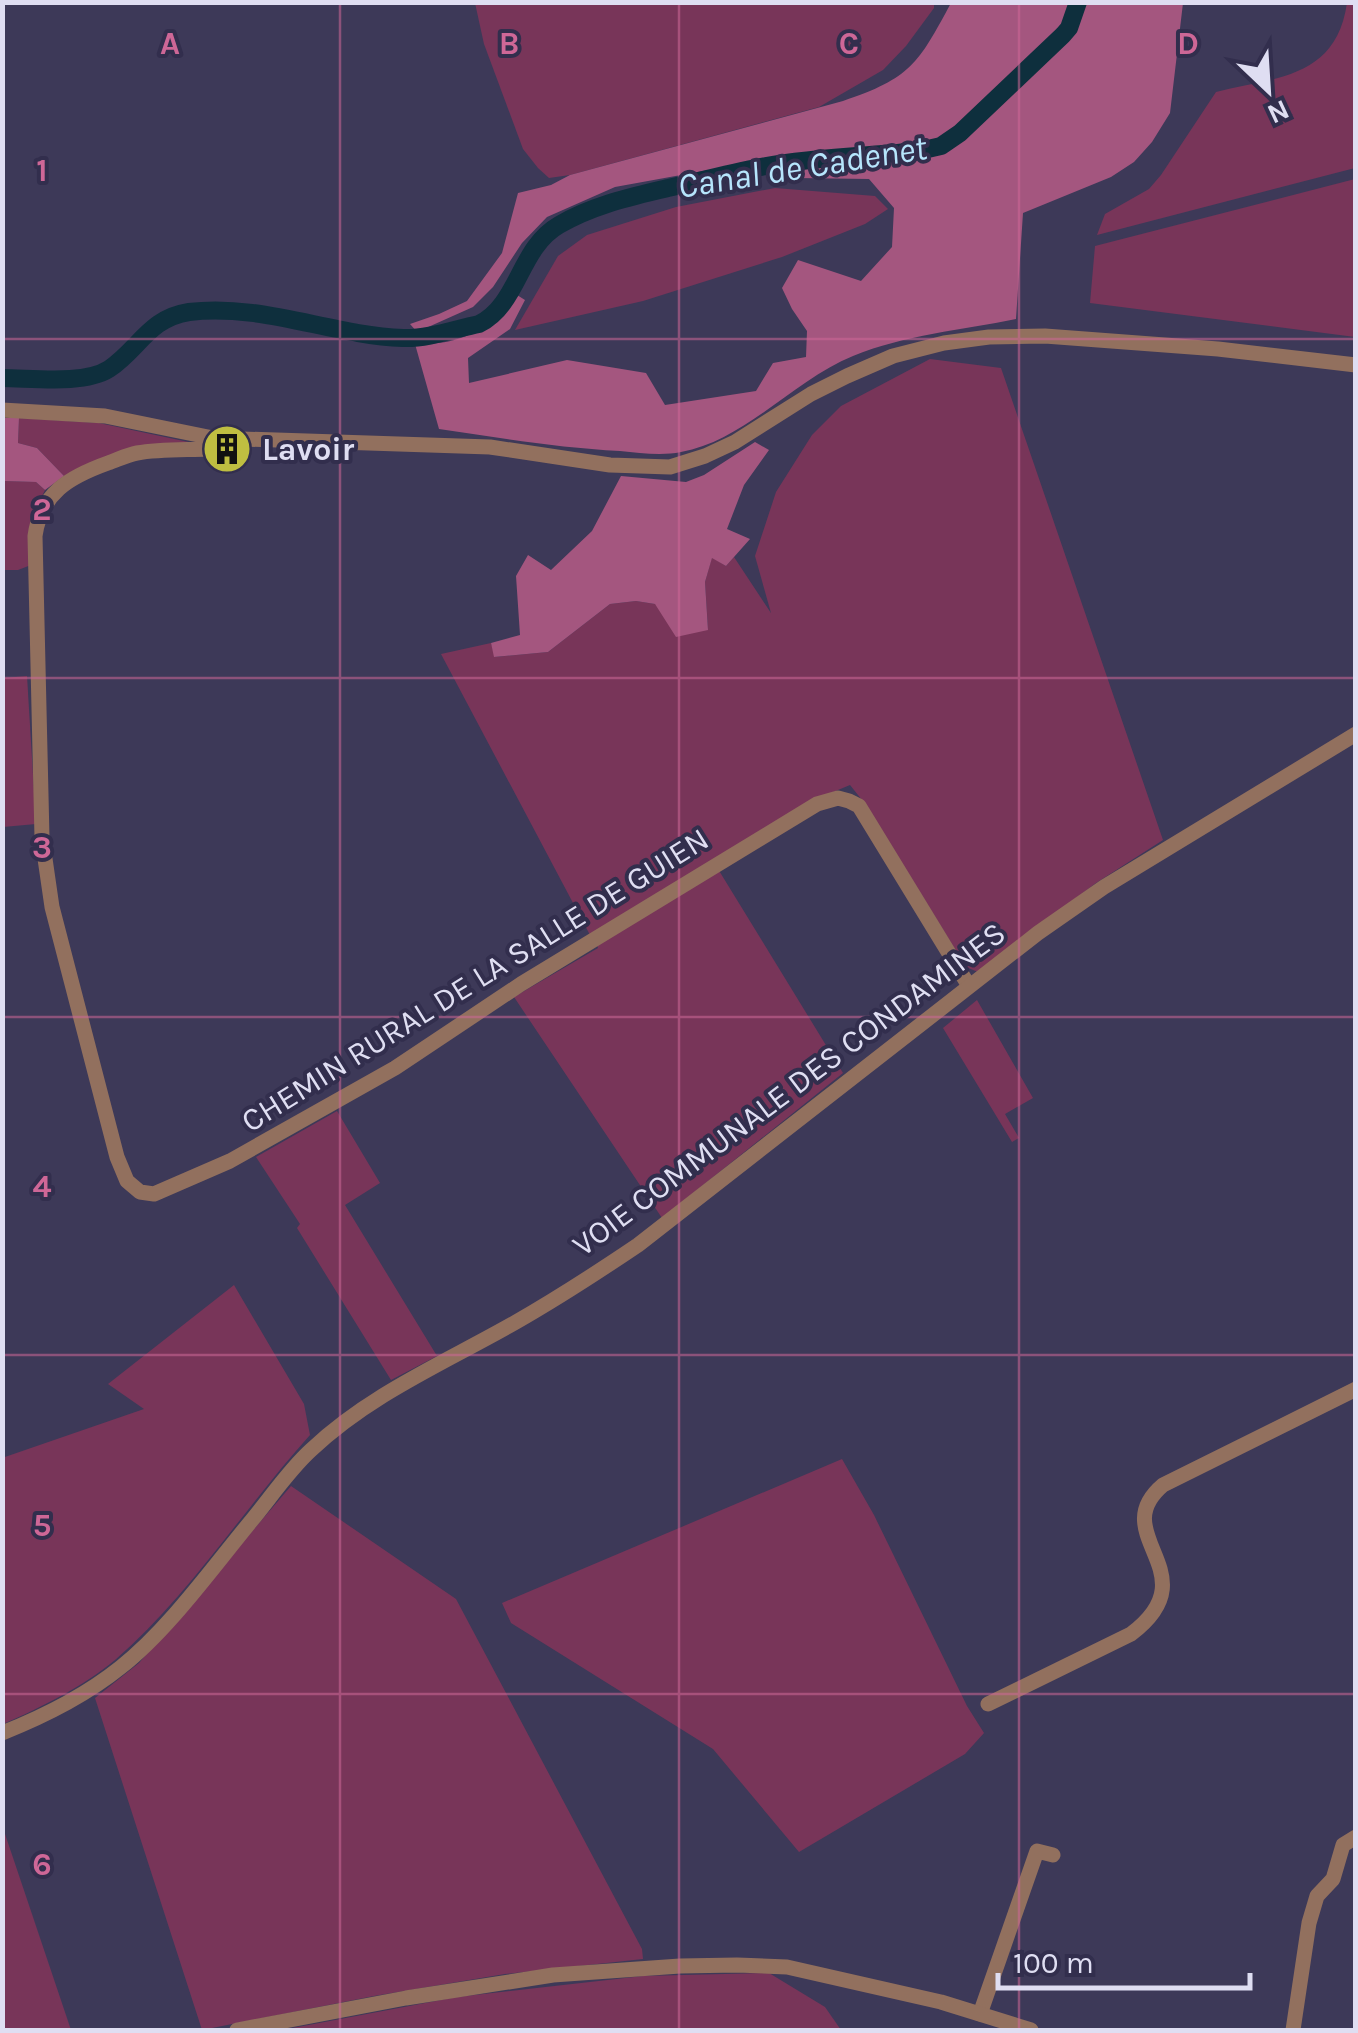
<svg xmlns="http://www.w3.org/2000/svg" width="1358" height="2033" font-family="Karla,sans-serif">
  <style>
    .green { fill: #783559 }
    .forest { fill: #a4567f }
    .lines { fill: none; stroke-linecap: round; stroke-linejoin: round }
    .canal { stroke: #0e2f3d; stroke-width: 18 }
    .street { stroke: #92705e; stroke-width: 15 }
    .grid { fill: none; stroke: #ce6797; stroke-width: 2.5; stroke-opacity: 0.55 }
    .labels { text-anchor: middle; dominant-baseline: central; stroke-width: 8; stroke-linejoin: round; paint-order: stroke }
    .poi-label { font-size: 32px; font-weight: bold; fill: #dfdef2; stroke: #322e4d; text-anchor: start }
    .street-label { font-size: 32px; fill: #dfdef2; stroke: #322e4d }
    .water-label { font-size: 35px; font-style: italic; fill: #b6e5fc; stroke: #322e4d }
    .grid-label { font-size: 32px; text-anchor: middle; font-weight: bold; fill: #ce6797; stroke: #322e4d; stroke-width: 8; stroke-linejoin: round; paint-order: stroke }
  </style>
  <rect width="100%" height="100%" fill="#3d3958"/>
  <!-- green -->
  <g class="green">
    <path d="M 475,3 L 934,3 L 934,8 L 906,46 L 883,70 L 819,107 L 570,175 L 549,178 L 538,168 L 523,149 L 484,44 Z"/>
    <path d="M 1347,3 L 1356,3 L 1355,168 L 1097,235 L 1105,214 L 1149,189 L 1161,175 L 1216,92 C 1277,77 1336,78 1347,3 Z"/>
    <path d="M 1355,179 L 1355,337 L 1090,303 L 1095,246 Z"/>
    <path d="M 775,188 L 875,196 L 888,209 L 865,224 L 782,257 L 643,301 L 515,330 L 558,256 L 587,235 L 676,207 Z"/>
    <path d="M 930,359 L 1001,368 L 1163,840 L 1096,883 L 978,972 L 966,967 L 866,805 L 850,785 L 814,800 L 590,935 L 441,654 L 491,643 L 495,657 L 548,652 L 610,604 L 636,601 L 655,604 L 708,629 L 705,582 L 712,557 L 726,566 L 734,557 L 771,613 L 755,556 L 776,492 L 812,435 L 841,406 Z"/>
    <path d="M 19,418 L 99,423 L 193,443 L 85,465 L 64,476 L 37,448 L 18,443 Z"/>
    <path d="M 2,478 L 4,481 L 36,482 L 45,490 L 33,514 L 31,565 L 18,570 L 3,570 Z"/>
    <path d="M 27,676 L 36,824 L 3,827 L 3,678 Z"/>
    <path d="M 718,869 L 843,1073 L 662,1218 L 514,997 L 598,948 L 597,945 Z"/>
    <path d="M 977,1000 L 1033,1098 L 1005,1114 L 1019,1138 L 1012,1142 L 943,1028 Z"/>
    <path d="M 337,1111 L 380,1183 L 345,1205 L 437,1356 L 391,1380 L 297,1228 L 300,1224 L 256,1157 Z"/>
    <path d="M 234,1285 L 304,1404 L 310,1435 C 245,1507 188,1597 115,1660 C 84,1686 40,1708 3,1724 L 2,1458 L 144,1409 L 108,1384 Z"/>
    <path d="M 842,1459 L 874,1515 L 967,1706 L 984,1733 L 965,1754 L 799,1852 L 713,1749 L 511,1623 L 502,1603 Z"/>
    <path d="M 291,1486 L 456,1599 L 642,1949 L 643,1959 L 505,1974 L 374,1996 L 202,2030 L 95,1698 L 139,1663 Z"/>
    <path d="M 3,1828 L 71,2030 L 3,2030 Z"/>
    <path d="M 769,1973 L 825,2007 L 841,2030 L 282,2030 L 457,1997 L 643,1976 Z"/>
  </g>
  <!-- forest -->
  <g class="forest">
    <path d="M 951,3 L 1183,3 L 1170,113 L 1152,142 L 1134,162 L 1111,177 L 1023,213 L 1016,319 C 962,330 904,335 853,356 C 794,380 744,441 681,452 C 662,456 640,453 620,451 C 559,448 500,438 439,429 L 415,344 C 463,345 487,330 517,295 L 525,300 L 510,329 L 468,358 L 469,383 L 567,360 L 646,373 L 665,405 L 756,391 L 773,363 L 806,357 L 807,331 L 792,309 L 782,288 L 798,260 L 861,281 L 892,247 L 894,208 L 869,179 L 797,178 L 747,163 L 615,187 L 547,217 L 522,243 L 493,287 L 473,307 L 417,332 L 410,324 L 439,314 L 467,301 L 502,253 L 518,193 L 551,185 L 570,175 L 843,101 C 911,78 918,64 951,3 Z"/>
    <path d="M 2,418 L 19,418 L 18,443 L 37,448 L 64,476 L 45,490 L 36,482 L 3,481 Z"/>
    <path d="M 755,442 L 769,450 L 744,485 L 727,529 L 750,539 L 726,566 L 712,558 L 705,582 L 708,630 L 676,637 L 655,604 L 636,601 L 610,604 L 548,652 L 494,657 L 491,643 L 520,635 L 516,576 L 528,555 L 551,570 L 592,531 L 621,476 L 686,482 L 704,475 Z"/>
  </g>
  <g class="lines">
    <!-- canal -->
    <path class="canal" d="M 2,378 C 32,378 84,385 109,369 C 139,349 149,318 189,312 C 261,303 331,335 403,338 C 427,339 455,329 479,324 C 519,304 519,248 559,225 C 593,205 631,197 668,188 C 701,181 733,172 766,166 C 815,157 869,156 919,151 L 941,146 L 960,133 L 1063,35 L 1069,28 L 1078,2"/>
    <!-- street -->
    <g class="street">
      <path d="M 2,410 L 105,416 L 213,438 L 490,447 L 610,465 L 670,467 L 705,456 L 735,442 L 811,394 L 847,376 L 893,356 L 944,343 L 989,337 L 1045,336 L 1218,349 L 1356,365"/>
      <path d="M 213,438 L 208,449 C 185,450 159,449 137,453 C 127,455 117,460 108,463 C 69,477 41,493 35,536 L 42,838 L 52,907 L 117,1157 L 127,1181 L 140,1192 L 154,1194 L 230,1161 L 395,1068 L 521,984 L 817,804 L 838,798 L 849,801 L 859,806 L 969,986"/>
      <path d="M 988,1704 L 1131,1634 C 1212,1573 1104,1535 1163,1485 L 1356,1389"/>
      <path d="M 2,1733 C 45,1716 85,1696 121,1667 C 169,1629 213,1567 252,1520 C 271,1497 289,1470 311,1450 C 370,1394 446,1362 516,1322 C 558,1298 598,1272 638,1245 L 1038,933 L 1104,887 L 1356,734"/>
      <path d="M 980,2014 L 1037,1851 L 1053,1855"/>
      <path d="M 237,2030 L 406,1998 L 553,1975 L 680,1966 L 737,1965 L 787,1967 L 941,2002 L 1031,2030"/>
      <path d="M 1293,2030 L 1309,1923 L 1317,1896 L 1333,1879 L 1343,1845 L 1356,1837"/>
    </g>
  </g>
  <!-- grid -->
  <path class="grid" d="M 340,2 L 340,2030M 679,2 L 679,2030M 1019,2 L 1019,2030M 2,339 L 1356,339M 2,678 L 1356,678M 2,1017 L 1356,1017M 2,1355 L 1356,1355M 2,1694 L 1356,1694"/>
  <!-- icons -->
  <defs>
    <g id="building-disc" transform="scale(2.5)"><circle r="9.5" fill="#bfbe41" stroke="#322e4d"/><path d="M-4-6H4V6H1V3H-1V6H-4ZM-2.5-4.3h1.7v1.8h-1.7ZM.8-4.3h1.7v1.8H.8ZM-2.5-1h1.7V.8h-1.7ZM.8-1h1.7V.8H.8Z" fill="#111"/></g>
  </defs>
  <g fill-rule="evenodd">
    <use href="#building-disc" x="227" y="449"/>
  </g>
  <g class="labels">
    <!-- poi labels -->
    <g class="poi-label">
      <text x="262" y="449">Lavoir</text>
    </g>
    <!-- street labels -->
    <g class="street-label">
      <text transform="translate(475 980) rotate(-32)">CHEMIN RURAL DE LA SALLE DE GUIEN</text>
      <text transform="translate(789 1089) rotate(-37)">VOIE COMMUNALE DES CONDAMINES</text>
    </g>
    <!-- water labels -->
    <g class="water-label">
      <text transform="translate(802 167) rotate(-9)">Canal de Cadenet</text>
    </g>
  </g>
  <g class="grid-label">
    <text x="170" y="54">A</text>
    <text x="509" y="54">B</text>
    <text x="849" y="54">C</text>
    <text x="1188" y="54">D</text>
    <text x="42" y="181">1</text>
    <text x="42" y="520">2</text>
    <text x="42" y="858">3</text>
    <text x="42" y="1197">4</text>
    <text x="42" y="1536">5</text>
    <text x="42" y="1875">6</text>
  </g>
  <!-- border -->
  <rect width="1358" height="2033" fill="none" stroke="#dfdef2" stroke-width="10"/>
  <!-- north arrow -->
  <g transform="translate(1268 90) rotate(155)" stroke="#322e4d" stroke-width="8" paint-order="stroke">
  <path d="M0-8L18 38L0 25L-18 38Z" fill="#dfdef2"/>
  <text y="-15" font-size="28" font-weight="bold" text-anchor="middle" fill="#dfdef2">N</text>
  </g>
  <!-- scale -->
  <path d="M998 1973v15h252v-15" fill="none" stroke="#dfdef2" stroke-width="5"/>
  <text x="1013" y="1973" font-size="30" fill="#dfdef2" stroke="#322e4d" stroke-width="8" paint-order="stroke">100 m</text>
</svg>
